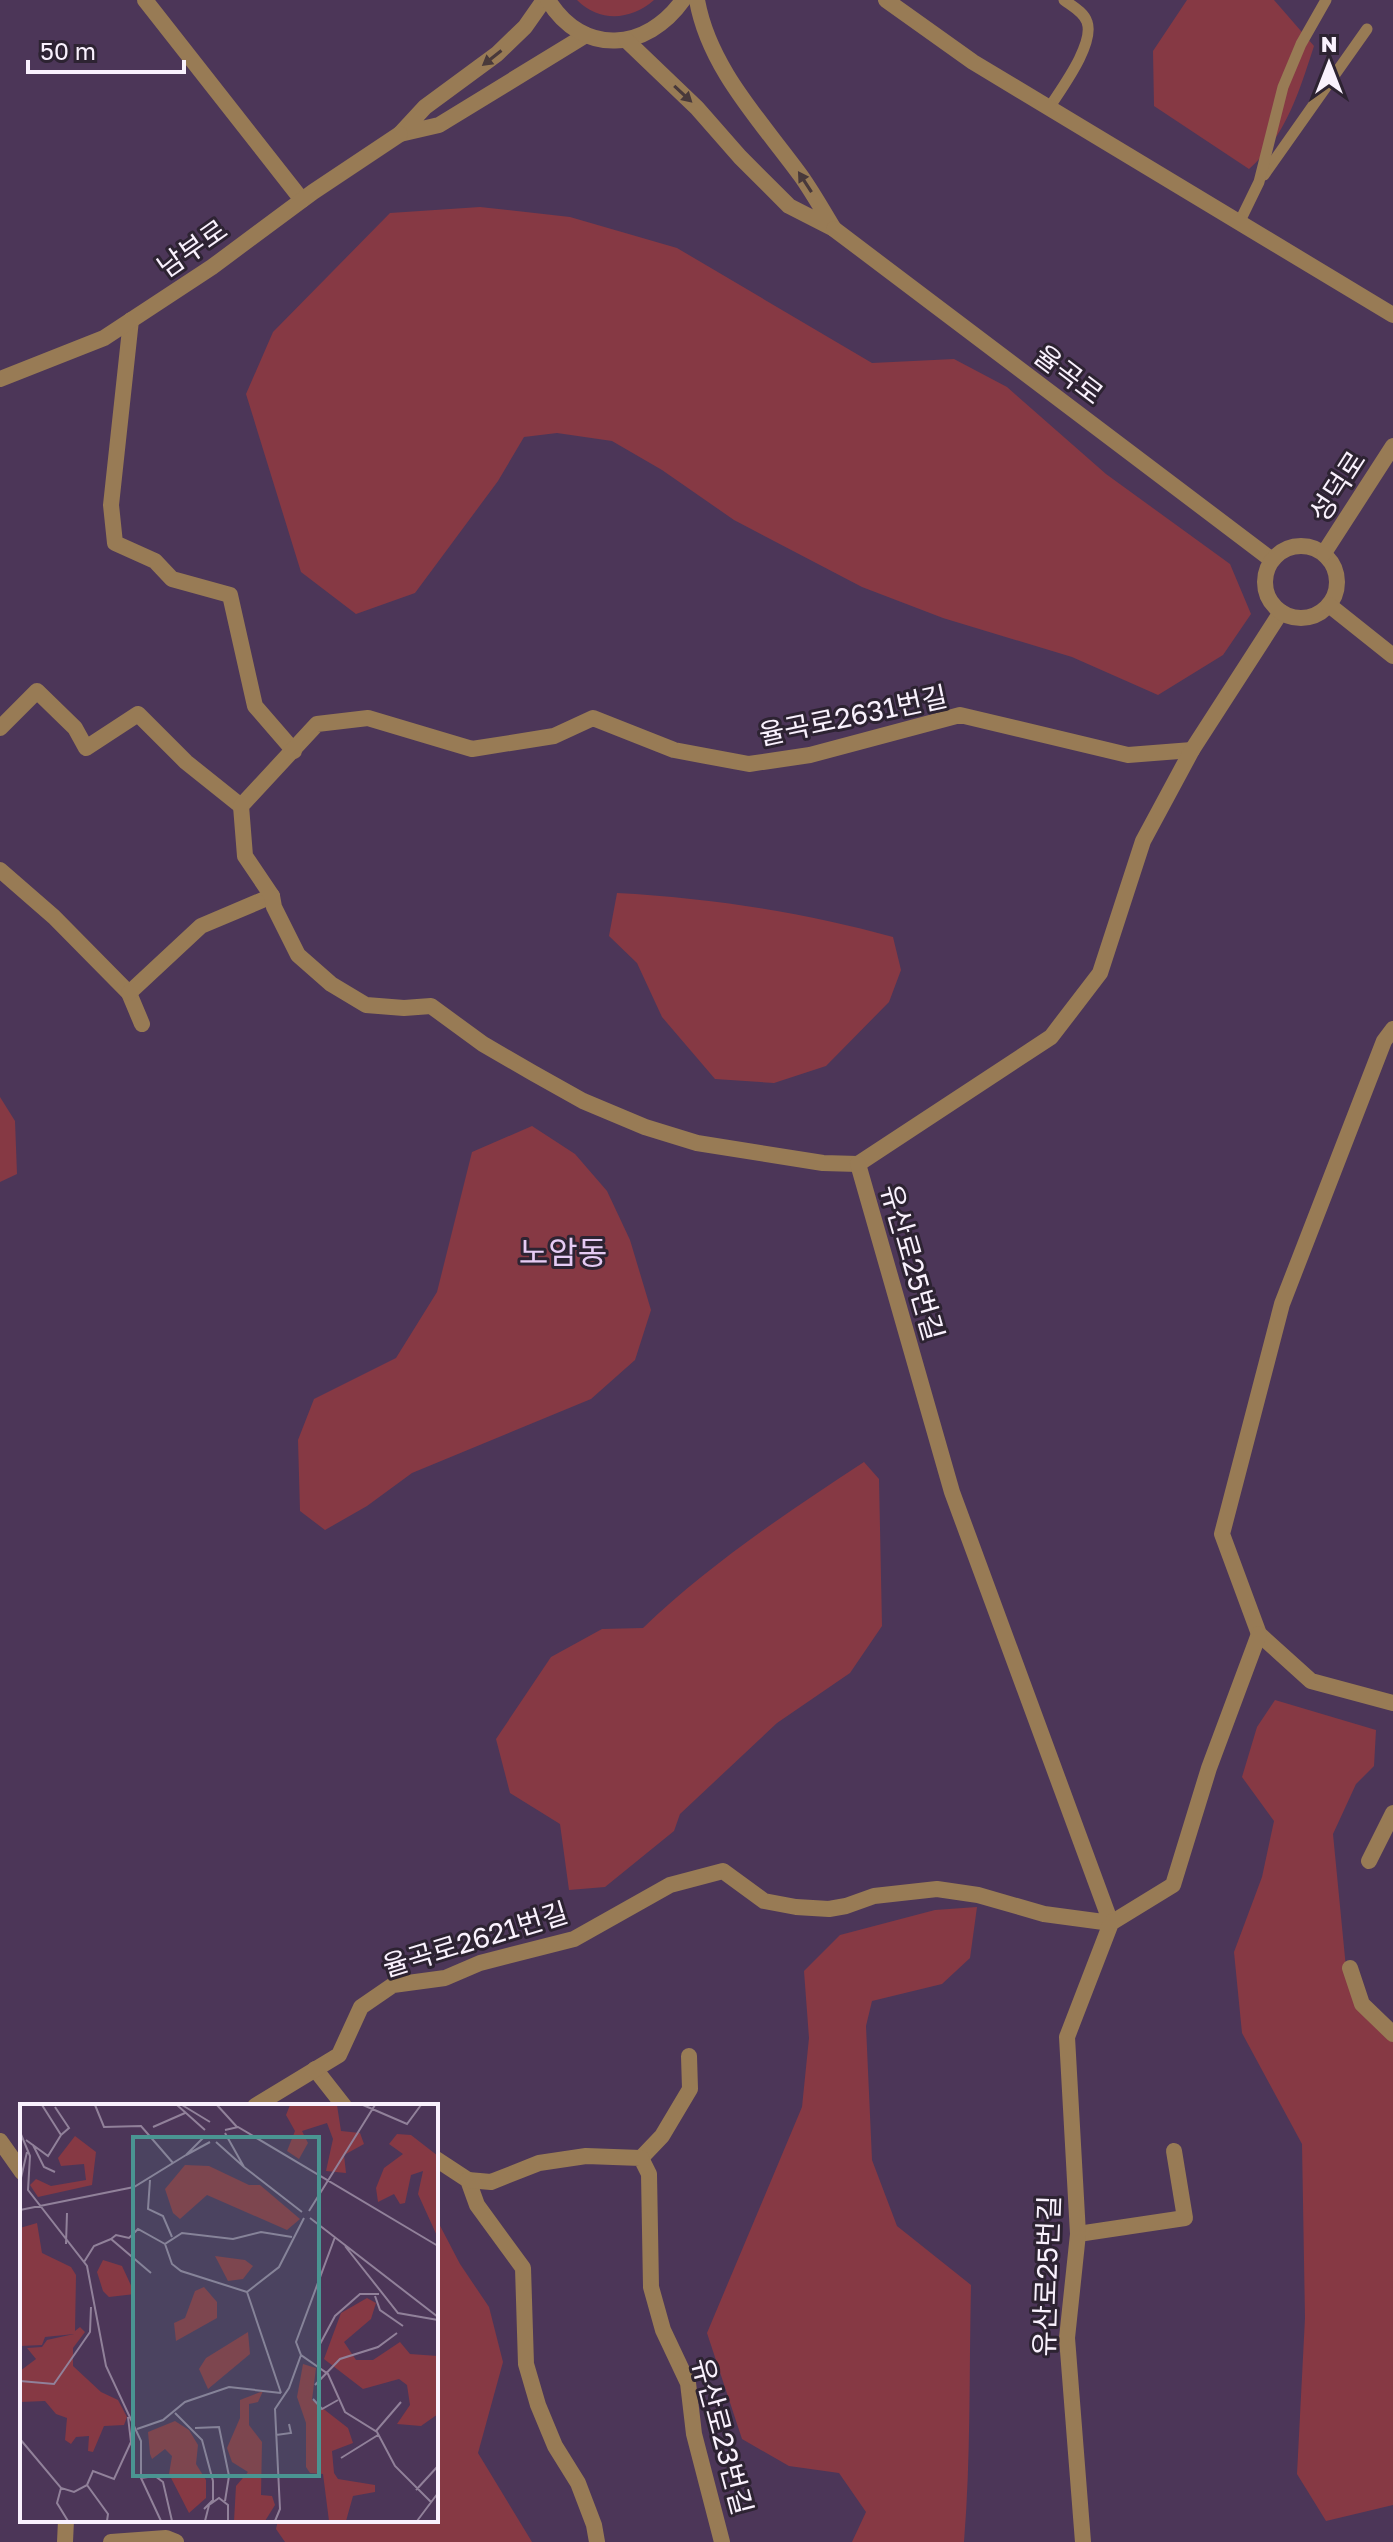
<svg xmlns="http://www.w3.org/2000/svg" width="1393" height="2542" font-family="'Golos Text','Noto Sans KR',sans-serif">
  <style>
    .green { fill: #863944 }
    .lines { fill: none; stroke-linecap: round; stroke-linejoin: round }
    .service { stroke: #987b55; stroke-width: 11 }
    .minor { stroke: #987b55; stroke-width: 16 }
    .tertiary { stroke: #987b55; stroke-width: 16 }
    .oneway { fill: #48393b }
    .labels { text-anchor: middle; dominant-baseline: central; stroke-width: 6; stroke-linejoin: round; paint-order: stroke }
    .street-label { font-size: 28px; fill: #f9f1fd; stroke: #2d2332 }
    .quarter-label { font-size: 32px; fill: #e6cbf4; stroke: #2d2332 }
    .inset-road { fill: none; stroke: #91819a; stroke-width: 2 }
    .view { fill: #4a9592; fill-opacity: 0.15; stroke: #4a9592; stroke-width: 4 }
    .inset-edge { fill: none; stroke: #f9f1fd; stroke-width: 4 }
  </style>
  <rect width="100%" height="100%" fill="#4c3658"/>
  <!-- green -->
  <g class="green">
    <path d="M 577,0 L 654,0 C 631,20 600,23 577,0 Z"/>
    <path d="M 1187,0 L 1274,0 L 1314,46 C 1299,92 1286,136 1249,169 L 1154,106 L 1153,51 Z"/>
    <path d="M 480,207 L 570,217 L 677,248 L 872,363 L 954,359 L 1007,387 L 1106,474 L 1230,564 L 1251,614 L 1223,655 L 1158,695 L 1072,657 L 943,618 L 862,587 L 734,520 L 662,470 L 612,441 L 557,433 L 524,437 L 498,481 L 415,593 L 356,614 L 301,572 L 246,394 L 273,332 L 390,213 Z"/>
    <path d="M 617,893 C 710,898 803,912 893,937 L 901,970 L 889,1002 L 826,1066 L 774,1083 L 715,1079 L 662,1017 L 637,963 L 609,936 Z"/>
    <path d="M 0,1097 L 15,1121 L 17,1174 L 0,1182 Z"/>
    <path d="M 532,1126 L 575,1154 L 607,1191 L 630,1240 L 651,1310 L 635,1360 L 591,1399 L 412,1473 L 367,1506 L 325,1530 L 300,1511 L 298,1440 L 314,1399 L 396,1358 L 437,1292 L 472,1152 Z"/>
    <path d="M 864,1462 L 879,1479 L 882,1626 L 850,1673 L 777,1723 L 680,1814 L 674,1831 L 605,1887 L 569,1890 L 560,1824 L 510,1793 L 496,1739 L 551,1657 L 602,1629 L 643,1628 C 710,1564 786,1513 864,1462 Z"/>
    <path d="M 1275,1700 L 1376,1730 L 1374,1766 L 1356,1784 L 1333,1834 L 1346,1968 L 1373,2010 L 1393,2025 L 1393,2505 L 1326,2521 L 1297,2474 L 1305,2318 L 1302,2144 L 1242,2033 L 1234,1952 L 1262,1877 L 1274,1821 L 1242,1777 L 1257,1727 Z"/>
    <path d="M 977,1907 L 970,1958 L 942,1984 L 872,2001 L 866,2026 L 872,2160 L 897,2226 L 971,2285 C 969,2371 971,2457 964,2542 L 852,2542 L 866,2512 L 839,2473 L 789,2466 L 742,2439 L 707,2333 L 802,2107 L 809,2038 L 804,1971 L 840,1935 L 935,1910 Z"/>
    <path d="M 436,2218 L 460,2264 L 489,2307 L 503,2362 L 478,2453 L 532,2542 L 285,2542 L 276,2529 L 278,2520 L 436,2520 Z"/>
  </g>
  <g class="lines">
    <!-- service -->
    <g class="service">
      <path d="M 1049,108 C 1061,89 1095,44 1087,22 C 1084,12 1072,6 1064,0"/>
      <path d="M 1264,175 L 1367,29"/>
      <path d="M 1239,223 L 1259,182 L 1283,87 L 1301,44 L 1326,0"/>
    </g>
    <!-- minor -->
    <g class="minor">
      <path d="M 145,0 L 302,200"/>
      <path d="M 886,0 L 973,62 L 1393,315"/>
      <path d="M 131,320 L 111,505 L 115,543 L 155,561 L 172,579 L 230,595 L 255,706 L 294,751"/>
      <path d="M 0,728 L 37,691 L 75,728 L 86,748 L 138,714 L 186,762 L 241,806"/>
      <path d="M 0,870 L 54,917 L 129,993 L 142,1024"/>
      <path d="M 129,993 L 201,926 L 272,896"/>
      <path d="M 1393,1029 L 1384,1041 L 1282,1304 L 1222,1534 L 1259,1634 L 1311,1681 L 1393,1703"/>
      <path d="M 858,1164 L 823,1163 L 697,1143 L 645,1127 L 583,1101 L 533,1073 L 483,1044 L 431,1006 L 404,1008 L 366,1005 L 331,984 L 298,955 L 274,907 L 272,896 L 245,856 L 241,806 L 317,724 L 368,718 L 472,749 L 554,736 L 593,718 L 674,750 L 749,764 L 810,755 L 960,715 L 1128,755 L 1192,750"/>
      <path d="M 858,1164 L 1051,1037 L 1100,973 L 1143,841 L 1192,750 L 1281,612"/>
      <path d="M 1369,1861 L 1393,1813"/>
      <path d="M 1350,1968 L 1362,2004 L 1393,2034"/>
      <path d="M 315,2069 L 344,2106"/>
      <path d="M 255,2106 L 339,2055 L 361,2007 L 393,1985 L 445,1978 L 480,1963 L 574,1939 L 670,1885 L 723,1871 L 764,1901 L 796,1907 L 829,1909 L 846,1906 L 874,1896 L 937,1889 L 978,1895 L 1044,1914 L 1111,1923 L 952,1492 L 858,1164"/>
      <path d="M 641,2158 L 662,2136 L 690,2089 L 689,2056"/>
      <path d="M 436,2159 L 468,2180 L 477,2205 L 523,2268 L 526,2364 L 538,2405 L 555,2446 L 578,2483 L 594,2525 L 597,2542"/>
      <path d="M 468,2180 L 491,2182 L 539,2163 L 586,2156 L 641,2158 L 649,2174 L 651,2287 L 663,2330 L 688,2383 L 694,2434 L 722,2542"/>
      <path d="M 1078,2234 L 1185,2218 L 1174,2151"/>
      <path d="M 111,2542 L 166,2538 L 176,2542"/>
      <path d="M 1083,2542 L 1067,2338 L 1078,2234 L 1067,2037 L 1111,1923 L 1173,1885 L 1209,1768 L 1259,1634"/>
    </g>
    <!-- tertiary -->
    <g class="tertiary">
      <path d="M 544,0 L 525,27 L 497,54 L 425,107 L 400,134 L 439,125 L 586,35"/>
      <path d="M 548,0 C 583,57 647,51 683,0"/>
      <path d="M 626,40 L 697,108 L 740,157 L 789,206 L 834,229 C 823,211 813,193 801,176 C 761,121 709,68 697,0"/>
      <path d="M 834,229 L 1272,560"/>
      <path d="M 0,379 L 104,338 L 212,267 L 313,192 L 400,134"/>
      <circle cx="1301" cy="582" r="36"/>
      <path d="M 1324,553 L 1393,446"/>
      <path d="M 1329,605 L 1393,656"/>
      <path d="M 0,2141 L 22,2172"/>
      <path d="M 65,2542 L 66,2520"/>
    </g>
  </g>
  <!-- one-way arrows -->
  <defs><path id="oneway-solid" d="M-6-.8H1V-3.2L6.5 0L1 3.2V.8H-6Z" transform="scale(2)"/></defs>
  <g class="oneway">
    <use href="#oneway-solid" transform="translate(492 58) rotate(142)"/>
    <use href="#oneway-solid" transform="translate(683 94) rotate(43)"/>
    <use href="#oneway-solid" transform="translate(805 182) rotate(-123)"/>
  </g>
  <g class="labels">
    <!-- street labels -->
    <g class="street-label">
      <text transform="translate(192 248) rotate(-35)">남부로</text>
      <text transform="translate(1069 374) rotate(37)">율곡로</text>
      <text transform="translate(1337 486) rotate(-57)">성덕로</text>
      <text transform="translate(853 715) rotate(-12)">율곡로2631번길</text>
      <text transform="translate(913 1262) rotate(74)">유산로25번길</text>
      <text transform="translate(475 1939) rotate(-17)">율곡로2621번길</text>
      <text transform="translate(1046 2276) rotate(-88)">유산로25번길</text>
      <text transform="translate(723 2436) rotate(75)">유산로23번길</text>
    </g>
    <!-- quarter labels -->
    <g class="quarter-label">
      <text x="563" y="1252">노암동</text>
    </g>
  </g>
  <!-- overview -->
  <g transform="translate(20 2104)">
    <rect width="418" height="418" fill="#4c3658"/>
    <path d="M 270,1 L 317,1 L 321,27 L 340,29 L 344,40 L 324,51 L 326,69 L 306,67 L 313,35 L 307,19 L 282,27 L 288,39 L 279,55 L 267,47 L 275,27 L 266,11 ZM 377,30 L 391,31 L 418,52 L 418,134 L 398,90 L 403,67 L 391,71 L 385,99 L 380,100 L 374,90 L 358,98 L 356,84 L 364,64 L 383,50 L 369,40 ZM 55,32 L 76,48 L 72,81 L 18,93 L 10,81 L 16,75 L 31,82 L 66,76 L 64,60 L 41,62 L 38,54 ZM 165,61 L 189,62 L 229,81 L 240,81 L 280,115 L 267,126 L 187,91 L 160,115 L 153,109 L 145,85 ZM 17,119 L 22,149 L 51,163 L 56,171 L 55,227 L 60,223 L 65,228 L 53,244 L 53,262 L 81,288 L 98,296 L 107,313 L 104,321 L 84,322 L 73,348 L 68,347 L 69,332 L 56,333 L 51,340 L 45,336 L 47,314 L 36,310 L 25,297 L 0,298 L 0,267 L 16,255 L 7,244 L 22,243 L 27,236 L 54,230 L 25,233 L 22,241 L 0,242 L 0,124 ZM 195,152 L 225,156 L 233,162 L 223,175 L 208,177 ZM 83,156 L 102,162 L 115,190 L 89,193 L 83,187 L 77,168 ZM 184,183 L 197,198 L 197,214 L 156,237 L 154,219 L 165,214 L 175,187 ZM 347,194 L 356,199 L 351,215 L 324,238 L 336,256 L 353,256 L 380,238 L 390,250 L 418,252 L 418,310 L 401,322 L 377,320 L 390,301 L 387,281 L 379,275 L 343,285 L 304,255 L 321,209 ZM 228,228 L 230,250 L 188,285 L 179,265 L 186,254 ZM 283,260 L 296,264 L 292,296 L 328,324 L 333,339 L 312,347 L 314,369 L 318,375 L 355,381 L 355,388 L 333,392 L 326,417 L 309,417 L 303,370 L 290,369 L 286,363 L 286,319 L 277,293 ZM 243,287 L 238,298 L 229,300 L 229,321 L 242,338 L 241,391 L 252,392 L 255,401 L 245,417 L 214,417 L 216,382 L 228,368 L 212,358 L 207,344 L 220,314 L 220,296 ZM 155,317 L 169,326 L 178,341 L 176,360 L 186,376 L 186,394 L 169,409 L 149,370 L 152,352 L 145,345 L 132,355 L 130,350 L 128,328 Z" fill="#863944"/>
    <path class="inset-road" d="M 75,1 L 84,23 L 121,22 L 153,59M 157,1 L 185,26M 162,1 L 190,18M 197,1 L 217,23M 343,1 L 387,20 L 401,1M 35,3 L 49,24 L 41,31M 133,23 L 165,9M 205,26 L 218,23 L 418,142M 0,28 L 10,52 L 8,86 L 67,162 L 86,262 L 121,337 L 121,374 L 141,417M 185,32 L 166,51 L 190,38M 6,36 L 28,52 L 41,31 L 22,1M 196,38 L 224,63 L 205,29M 13,41 L 24,63 L 35,68M 224,63 L 282,108M 130,76 L 128,105 L 143,112 L 152,133M 0,78 L 7,48M 0,106 L 114,83 L 166,51M 289,107 L 355,1M 290,114 L 418,213M 315,133 L 276,238 L 281,251 L 308,270 L 325,308 L 357,328 L 375,362 L 411,398M 91,135 L 96,131 L 109,134 L 118,125 L 145,140M 46,140 L 47,109M 325,142 L 378,209 L 418,216M 64,158 L 74,142 L 91,135 L 131,169M 227,188 L 161,167 L 152,160 L 145,140 L 162,129 L 213,135 L 241,128 L 272,133M 227,188 L 261,289M 227,188 L 259,163 L 284,114M 355,192 L 360,206 L 383,222M 300,260 L 300,240 L 315,212 L 340,190 L 359,190M 0,277 L 34,280 L 70,228 L 71,203M 295,281 L 320,255 L 358,243 L 377,229M 293,295 L 302,305 L 318,296M 155,309 L 182,336 L 193,377 L 193,396 L 184,405M 175,324 L 199,323 L 209,372 L 205,397M 117,325 L 143,316 L 165,298 L 209,283 L 261,289M 356,327 L 381,298M 256,331 L 271,329 L 269,320M 0,335 L 41,384 L 54,388 L 67,381 L 88,410 L 87,417M 321,354 L 358,331M 121,374 L 135,372 L 143,378 L 152,417M 67,381 L 73,367 L 94,375 L 111,338 L 108,313M 41,384 L 37,399 L 48,417M 396,386 L 418,362M 185,417 L 189,401 L 199,394 L 208,401 L 208,417M 255,417 L 260,405 L 255,305 L 269,284 L 281,251M 397,417 L 418,389"/>
    <path class="view" d="M 113,33 L 299,33 L 299,372 L 113,372 Z"/>
    <rect width="418" height="418" class="inset-edge"/>
  </g>
  <!-- north arrow -->
  <g transform="translate(1329 64)" stroke="#2d2332" stroke-width="6" paint-order="stroke">
  <path d="M0-6L14 30L0 20L-14 30Z" fill="#f9f1fd"/>
  <text y="-12" font-size="22" font-weight="bold" text-anchor="middle" fill="#f9f1fd">N</text>
  </g>
  <!-- scale -->
  <path d="M28 60v12h156v-12" fill="none" stroke="#f9f1fd" stroke-width="4"/>
  <text x="40" y="60" font-size="24" fill="#f9f1fd" stroke="#2d2332" stroke-width="6" paint-order="stroke">50 m</text>
</svg>
